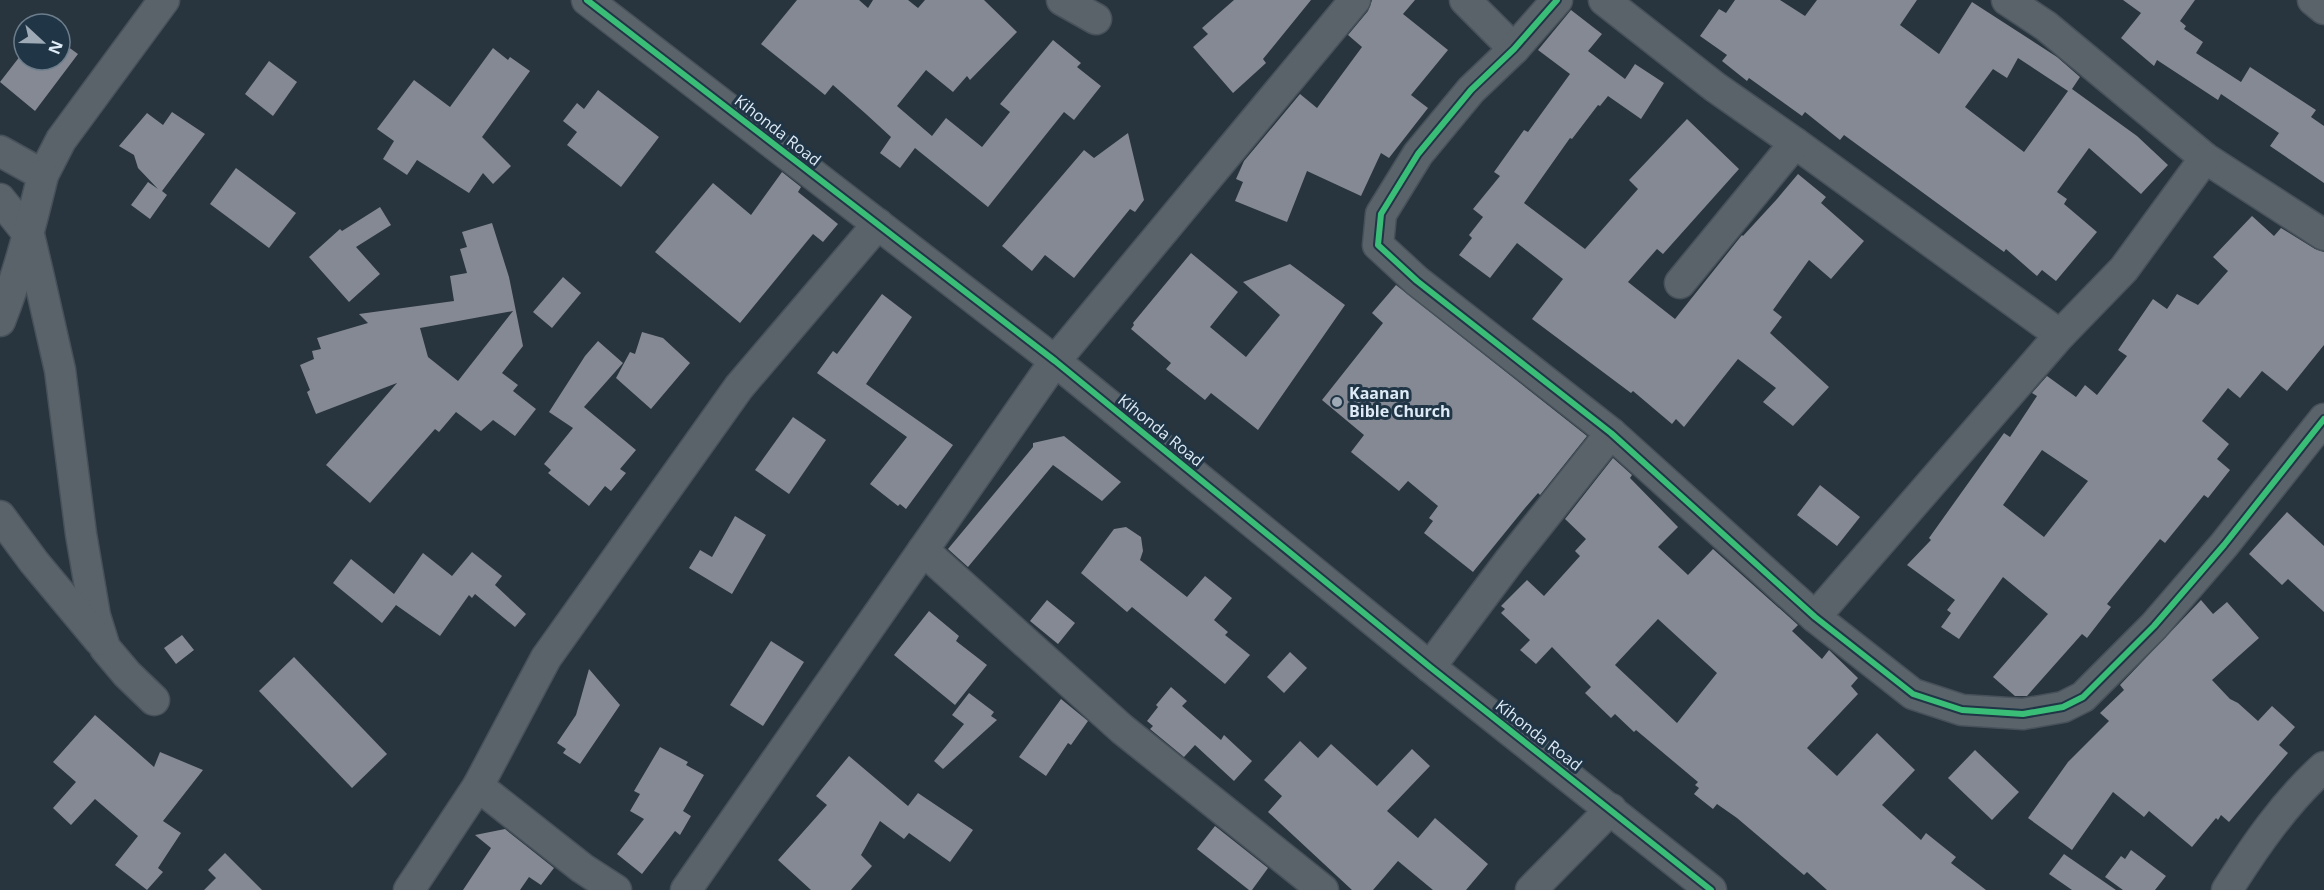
<svg xmlns="http://www.w3.org/2000/svg" width="2324" height="890" font-family="'Open Sans',sans-serif">
  <style>
    .building { fill: #858993; fill-rule: evenodd }
    .lines { fill: none; stroke-linecap: round; stroke-linejoin: round }
    .minor-casing { stroke: #47515a; stroke-width: 33 }
    .minor { stroke: #5a636a; stroke-width: 30 }
    .cycleway-casing { stroke: #203546; stroke-width: 10 }
    .cycleway { stroke: #3abd76; stroke-width: 6 }
    .poi-dot { fill: #9eabb6; stroke: #203546; stroke-width: 2 }
    .labels { text-anchor: middle; dominant-baseline: central; stroke-width: 6; stroke-linejoin: round; paint-order: stroke }
    .street-label { font-size: 16px; fill: #deebf6; stroke: #203546 }
    .poi-label { font-size: 16px; font-weight: bold; fill: #deebf6; stroke: #203546; text-anchor: start }
  </style>
  <rect width="100%" height="100%" fill="#28343e"/>
  <!-- building -->
  <g class="building">
    <path d="M 797,0 L 859,0 L 868,8 L 873,0 L 908,0 L 918,8 L 925,0 L 984,0 L 1017,32 L 970,80 L 967,76 L 953,92 L 926,70 L 897,106 L 932,136 L 946,118 L 982,147 L 1010,112 L 1000,104 L 1053,40 L 1081,63 L 1077,67 L 1101,86 L 1074,120 L 1064,112 L 988,207 L 915,148 L 900,168 L 880,153 L 891,137 L 866,114 L 833,85 L 825,95 L 761,44 Z"/>
    <path d="M 1234,0 L 1311,0 L 1263,59 L 1266,63 L 1233,93 L 1193,47 L 1208,34 L 1202,28 Z"/>
    <path d="M 1372,0 L 1415,0 L 1403,14 L 1448,50 L 1411,95 L 1428,108 L 1389,158 L 1381,153 L 1361,196 L 1307,171 L 1287,222 L 1235,201 L 1243,182 L 1236,179 L 1244,161 L 1300,94 L 1317,108 L 1362,47 L 1348,35 L 1368,11 Z"/>
    <path d="M 1735,0 L 1780,0 L 1805,16 L 1817,0 L 1917,0 L 1900,25 L 1939,54 L 1972,2 L 2057,57 L 2080,77 L 2072,89 L 2137,136 L 2168,165 L 2141,194 L 2089,148 L 2057,192 L 2067,199 L 2064,204 L 2097,232 L 2056,281 L 2042,270 L 2037,276 L 2006,249 L 2004,252 L 1844,135 L 1840,140 L 1805,112 L 1802,116 L 1749,78 L 1747,81 L 1722,61 L 1727,55 L 1700,36 L 1719,9 L 1726,13 ZM 2018,58 L 2068,91 L 2024,152 L 1965,107 L 1993,69 L 2007,78 Z"/>
    <path d="M 2123,0 L 2195,0 L 2180,21 L 2186,26 L 2184,29 L 2203,42 L 2196,53 L 2241,82 L 2250,67 L 2316,110 L 2311,117 L 2324,126 L 2324,183 L 2270,146 L 2279,133 L 2221,94 L 2218,100 L 2157,60 L 2154,66 L 2121,38 L 2141,13 Z"/>
    <path d="M 1571,10 L 1602,34 L 1588,51 L 1625,79 L 1635,64 L 1664,83 L 1641,119 L 1608,96 L 1600,106 L 1598,105 L 1572,139 L 1570,138 L 1524,203 L 1585,249 L 1638,189 L 1629,180 L 1687,119 L 1739,169 L 1663,254 L 1657,249 L 1628,282 L 1675,319 L 1742,235 L 1743,236 L 1777,199 L 1798,174 L 1826,197 L 1821,203 L 1864,241 L 1831,279 L 1809,260 L 1773,310 L 1782,317 L 1770,333 L 1829,387 L 1793,426 L 1763,402 L 1776,388 L 1738,359 L 1684,427 L 1676,419 L 1672,424 L 1633,391 L 1631,393 L 1532,319 L 1563,279 L 1517,243 L 1490,278 L 1459,255 L 1472,238 L 1469,235 L 1483,217 L 1473,209 L 1500,176 L 1494,172 L 1524,130 L 1528,132 L 1570,74 L 1538,50 Z"/>
    <path d="M 60,41 L 78,54 L 35,111 L 0,82 L 24,51 L 24,60 L 60,60 Z"/>
    <path d="M 493,48 L 508,60 L 510,57 L 530,71 L 482,137 L 511,166 L 493,184 L 483,173 L 469,193 L 417,160 L 407,175 L 383,159 L 394,141 L 377,129 L 414,80 L 450,107 Z"/>
    <path d="M 269,61 L 297,82 L 273,116 L 245,94 Z"/>
    <path d="M 598,90 L 659,137 L 621,187 L 567,145 L 577,132 L 563,121 L 577,103 L 584,109 Z"/>
    <path d="M 172,112 L 205,134 L 162,191 L 167,195 L 150,219 L 131,205 L 148,182 L 158,189 L 138,168 L 134,155 L 119,146 L 147,113 L 163,125 Z"/>
    <path d="M 1128,133 L 1144,200 L 1135,212 L 1130,209 L 1074,278 L 1045,255 L 1032,271 L 1002,246 L 1084,150 L 1094,158 Z"/>
    <path d="M 236,168 L 296,213 L 269,248 L 210,204 Z"/>
    <path d="M 782,172 L 801,187 L 798,192 L 838,224 L 823,242 L 813,234 L 740,323 L 655,252 L 713,183 L 751,215 Z"/>
    <path d="M 380,207 L 391,225 L 356,247 L 380,274 L 349,302 L 309,257 L 340,229 L 342,231 Z"/>
    <path d="M 2252,216 L 2274,236 L 2281,228 L 2315,249 L 2324,252 L 2324,345 L 2287,391 L 2262,371 L 2240,398 L 2228,388 L 2202,421 L 2229,444 L 2217,459 L 2230,470 L 2208,498 L 2204,495 L 2165,543 L 2160,539 L 2107,604 L 2111,607 L 2087,638 L 2082,634 L 2027,696 L 2015,696 L 1993,677 L 2048,614 L 2003,577 L 1959,639 L 1941,627 L 1951,613 L 1947,610 L 1955,600 L 1907,565 L 1931,540 L 1929,538 L 2004,433 L 2010,437 L 2037,396 L 2032,393 L 2047,376 L 2076,397 L 2085,385 L 2097,395 L 2127,356 L 2118,350 L 2153,299 L 2167,309 L 2177,294 L 2198,305 L 2228,271 L 2213,257 ZM 2042,450 L 2088,481 L 2044,537 L 2003,505 Z"/>
    <path d="M 492,223 L 509,277 L 523,346 L 502,373 L 518,385 L 513,391 L 536,409 L 515,436 L 493,420 L 481,431 L 456,412 L 439,432 L 435,429 L 370,503 L 326,465 L 397,383 L 316,414 L 307,392 L 310,390 L 300,365 L 314,359 L 312,351 L 321,349 L 317,338 L 368,323 L 359,314 L 454,301 L 450,276 L 467,273 L 460,249 L 467,247 L 462,232 ZM 513,311 L 458,381 L 428,357 L 420,328 Z"/>
    <path d="M 1191,253 L 1238,292 L 1210,327 L 1246,357 L 1280,315 L 1243,282 L 1290,264 L 1345,305 L 1258,430 L 1211,393 L 1205,400 L 1166,369 L 1171,363 L 1131,329 L 1134,325 L 1133,323 Z"/>
    <path d="M 563,277 L 581,293 L 552,328 L 533,312 Z"/>
    <path d="M 1396,285 L 1587,436 L 1540,495 L 1538,493 L 1525,508 L 1473,572 L 1424,533 L 1433,521 L 1429,518 L 1438,506 L 1408,481 L 1399,491 L 1351,452 L 1364,435 L 1322,400 L 1383,323 L 1372,313 Z"/>
    <path d="M 882,294 L 912,317 L 866,384 L 953,445 L 906,509 L 900,504 L 898,506 L 870,484 L 907,437 L 817,373 L 833,351 L 837,354 Z"/>
    <path d="M 642,332 L 663,338 L 690,363 L 651,409 L 616,378 L 630,352 L 635,354 Z"/>
    <path d="M 598,341 L 623,363 L 584,407 L 636,450 L 620,469 L 626,473 L 611,491 L 605,486 L 589,506 L 548,473 L 551,470 L 544,464 L 573,428 L 549,412 L 585,356 Z"/>
    <path d="M 793,417 L 826,440 L 789,494 L 755,470 Z"/>
    <path d="M 1064,436 L 1121,482 L 1102,501 L 1053,465 L 968,567 L 948,549 L 1033,447 L 1033,443 Z"/>
    <path d="M 1613,458 L 1632,475 L 1630,478 L 1678,527 L 1658,547 L 1688,575 L 1713,549 L 1798,625 L 1792,631 L 1822,659 L 1829,650 L 1858,678 L 1851,686 L 1858,694 L 1807,748 L 1837,776 L 1877,733 L 1915,770 L 1882,805 L 1921,840 L 1926,833 L 1956,857 L 1951,863 L 1986,890 L 1827,890 L 1807,872 L 1804,875 L 1737,818 L 1717,804 L 1713,809 L 1694,794 L 1699,788 L 1695,785 L 1698,782 L 1636,730 L 1634,732 L 1615,714 L 1611,718 L 1585,693 L 1591,687 L 1552,647 L 1536,664 L 1520,650 L 1530,640 L 1501,613 L 1505,609 L 1501,606 L 1527,580 L 1544,596 L 1580,556 L 1575,551 L 1586,539 L 1565,519 ZM 1658,619 L 1717,673 L 1677,723 L 1615,665 Z"/>
    <path d="M 1820,485 L 1860,517 L 1837,546 L 1797,515 Z"/>
    <path d="M 2287,512 L 2324,546 L 2324,612 L 2288,579 L 2282,585 L 2249,554 Z"/>
    <path d="M 735,516 L 766,535 L 732,594 L 689,568 L 700,550 L 712,557 Z"/>
    <path d="M 1126,527 L 1141,537 L 1143,551 L 1140,560 L 1187,597 L 1205,576 L 1232,598 L 1214,620 L 1228,632 L 1225,635 L 1250,655 L 1225,684 L 1132,607 L 1127,612 L 1081,573 L 1114,529 Z"/>
    <path d="M 472,552 L 502,576 L 495,585 L 526,614 L 515,627 L 475,594 L 472,598 L 469,595 L 440,636 L 396,605 L 382,623 L 333,583 L 351,559 L 394,594 L 423,553 L 452,576 Z"/>
    <path d="M 1047,600 L 1075,623 L 1058,644 L 1030,621 Z"/>
    <path d="M 2201,600 L 2213,614 L 2227,602 L 2259,638 L 2212,680 L 2230,699 L 2238,703 L 2258,721 L 2272,706 L 2295,727 L 2279,745 L 2288,753 L 2229,822 L 2221,815 L 2218,820 L 2216,818 L 2192,847 L 2149,811 L 2144,817 L 2113,792 L 2072,850 L 2028,818 L 2068,762 L 2109,721 L 2100,713 L 2124,690 L 2120,685 Z"/>
    <path d="M 929,611 L 959,636 L 956,641 L 987,665 L 955,705 L 894,655 Z"/>
    <path d="M 182,635 L 194,650 L 176,664 L 164,648 Z"/>
    <path d="M 771,641 L 804,662 L 763,726 L 730,705 Z"/>
    <path d="M 1290,652 L 1307,668 L 1284,693 L 1267,677 Z"/>
    <path d="M 294,657 L 387,754 L 352,788 L 259,691 Z"/>
    <path d="M 589,669 L 620,705 L 580,764 L 563,753 L 566,749 L 557,743 L 576,715 Z"/>
    <path d="M 1171,687 L 1187,701 L 1182,706 L 1221,740 L 1224,735 L 1252,761 L 1234,781 L 1195,745 L 1184,757 L 1150,729 L 1153,726 L 1147,721 L 1158,707 L 1156,705 Z"/>
    <path d="M 969,693 L 994,712 L 991,716 L 997,720 L 943,769 L 934,761 L 964,724 L 952,715 Z"/>
    <path d="M 1061,699 L 1088,721 L 1071,745 L 1068,743 L 1046,776 L 1019,757 Z"/>
    <path d="M 95,715 L 154,767 L 160,752 L 203,770 L 163,821 L 181,833 L 158,868 L 163,872 L 147,890 L 115,865 L 138,836 L 95,799 L 71,825 L 53,808 L 76,782 L 53,762 Z"/>
    <path d="M 1300,741 L 1318,758 L 1331,744 L 1377,786 L 1412,749 L 1430,766 L 1387,811 L 1418,838 L 1435,818 L 1488,864 L 1466,890 L 1433,890 L 1398,861 L 1373,890 L 1352,890 L 1268,812 L 1282,796 L 1264,780 Z"/>
    <path d="M 660,747 L 688,762 L 686,765 L 704,775 L 683,811 L 691,816 L 680,835 L 675,831 L 642,874 L 617,854 L 644,819 L 630,811 L 640,794 L 634,791 Z"/>
    <path d="M 1975,750 L 2019,792 L 1992,820 L 1948,778 Z"/>
    <path d="M 849,756 L 908,806 L 918,793 L 973,830 L 950,862 L 909,833 L 904,839 L 880,821 L 861,855 L 872,866 L 851,890 L 811,890 L 778,860 L 827,805 L 816,796 Z"/>
    <path d="M 1215,826 L 1268,868 L 1252,890 L 1249,890 L 1197,849 Z"/>
    <path d="M 505,829 L 554,868 L 541,885 L 529,877 L 520,890 L 463,890 L 491,848 L 475,835 Z"/>
    <path d="M 2131,850 L 2166,876 L 2155,890 L 2123,890 L 2105,877 L 2121,856 L 2125,859 Z"/>
    <path d="M 225,853 L 262,890 L 204,890 L 216,878 L 208,870 Z"/>
    <path d="M 2064,854 L 2116,890 L 2072,890 L 2049,874 Z"/>
  </g>
  <g class="lines">
    <!-- minor casing -->
    <g class="minor-casing">
      <g id="minor">
        <path d="M 587,0 L 1055,361 L 1430,667 L 1711,890"/>
        <path d="M 1062,0 L 1096,19"/>
        <path d="M 1465,0 L 1514,49"/>
        <path d="M 1557,0 L 1514,49 L 1471,90 L 1418,154 L 1381,214 L 1378,245 L 1417,281 L 1611,433 L 1815,617 L 1913,694 L 1962,710 L 2023,714 L 2063,707 L 2083,697 L 2154,626 L 2224,545 L 2324,419"/>
        <path d="M 1604,0 L 1715,87 L 1795,143 L 2060,335"/>
        <path d="M 2007,0 L 2046,26 L 2205,158 L 2324,235"/>
        <path d="M 2313,0 L 2324,9"/>
        <path d="M 0,151 L 43,175 L 61,140 L 164,0"/>
        <path d="M 0,199 L 29,235 L 38,273 L 60,370 L 81,534 L 95,616 L 105,648 L 127,674 L 154,700"/>
        <path d="M 1680,283 L 1795,143"/>
        <path d="M 0,321 C 19,273 31,224 43,175"/>
        <path d="M 0,516 L 34,562 L 99,640"/>
        <path d="M 923,550 L 1122,729 L 1323,890"/>
        <path d="M 1815,617 L 2060,335 L 2124,269 L 2205,158"/>
        <path d="M 1430,667 L 1510,560 L 1611,433"/>
        <path d="M 478,786 L 582,868 L 616,890"/>
        <path d="M 409,890 L 478,786 L 546,658 L 739,387 L 878,224"/>
        <path d="M 686,890 L 1055,361 L 1355,0"/>
        <path d="M 1531,890 L 1611,809"/>
        <path d="M 2227,890 C 2255,846 2285,802 2324,767"/>
      </g>
    </g>
    <!-- minor -->
    <use href="#minor" class="minor"/>
    <!-- cycleway casing -->
    <g class="cycleway-casing">
      <g id="cycleway">
        <path d="M 587,0 L 1055,361 L 1430,667 L 1711,890"/>
        <path d="M 1557,0 L 1514,49 L 1471,90 L 1418,154 L 1381,214 L 1378,245 L 1417,281 L 1611,433 L 1815,617 L 1913,694 L 1962,710 L 2023,714 L 2063,707 L 2083,697 L 2154,626 L 2224,545 L 2324,419"/>
      </g>
    </g>
    <!-- cycleway -->
    <use href="#cycleway" class="cycleway"/>
  </g>
  <!-- markers -->
  <circle class="poi-dot" cx="1337" cy="402" r="6"/>
  <g class="labels">
    <!-- street labels -->
    <g class="street-label">
      <text transform="translate(778 130) rotate(38)">Kihonda Road</text>
      <text transform="translate(1161 430) rotate(39)">Kihonda Road</text>
      <text transform="translate(1539 735) rotate(38)">Kihonda Road</text>
    </g>
    <!-- poi labels -->
    <g class="poi-label">
      <text x="1349" y="393">Kaanan<tspan x="1349" dy="18">Bible Church</tspan></text>
    </g>
  </g>
  <!-- north arrow -->
  <g transform="translate(42 42) rotate(112)"><circle r="28" fill="#203546" stroke="#6c7e8c" stroke-width="1.5"/>
  <path d="M0-4.5L10 22L0 15L-10 22Z" fill="#9eabb6"/>
  <text y="-9" font-size="16" font-weight="bold" text-anchor="middle" fill="#deebf6">N</text>
  </g>
</svg>
